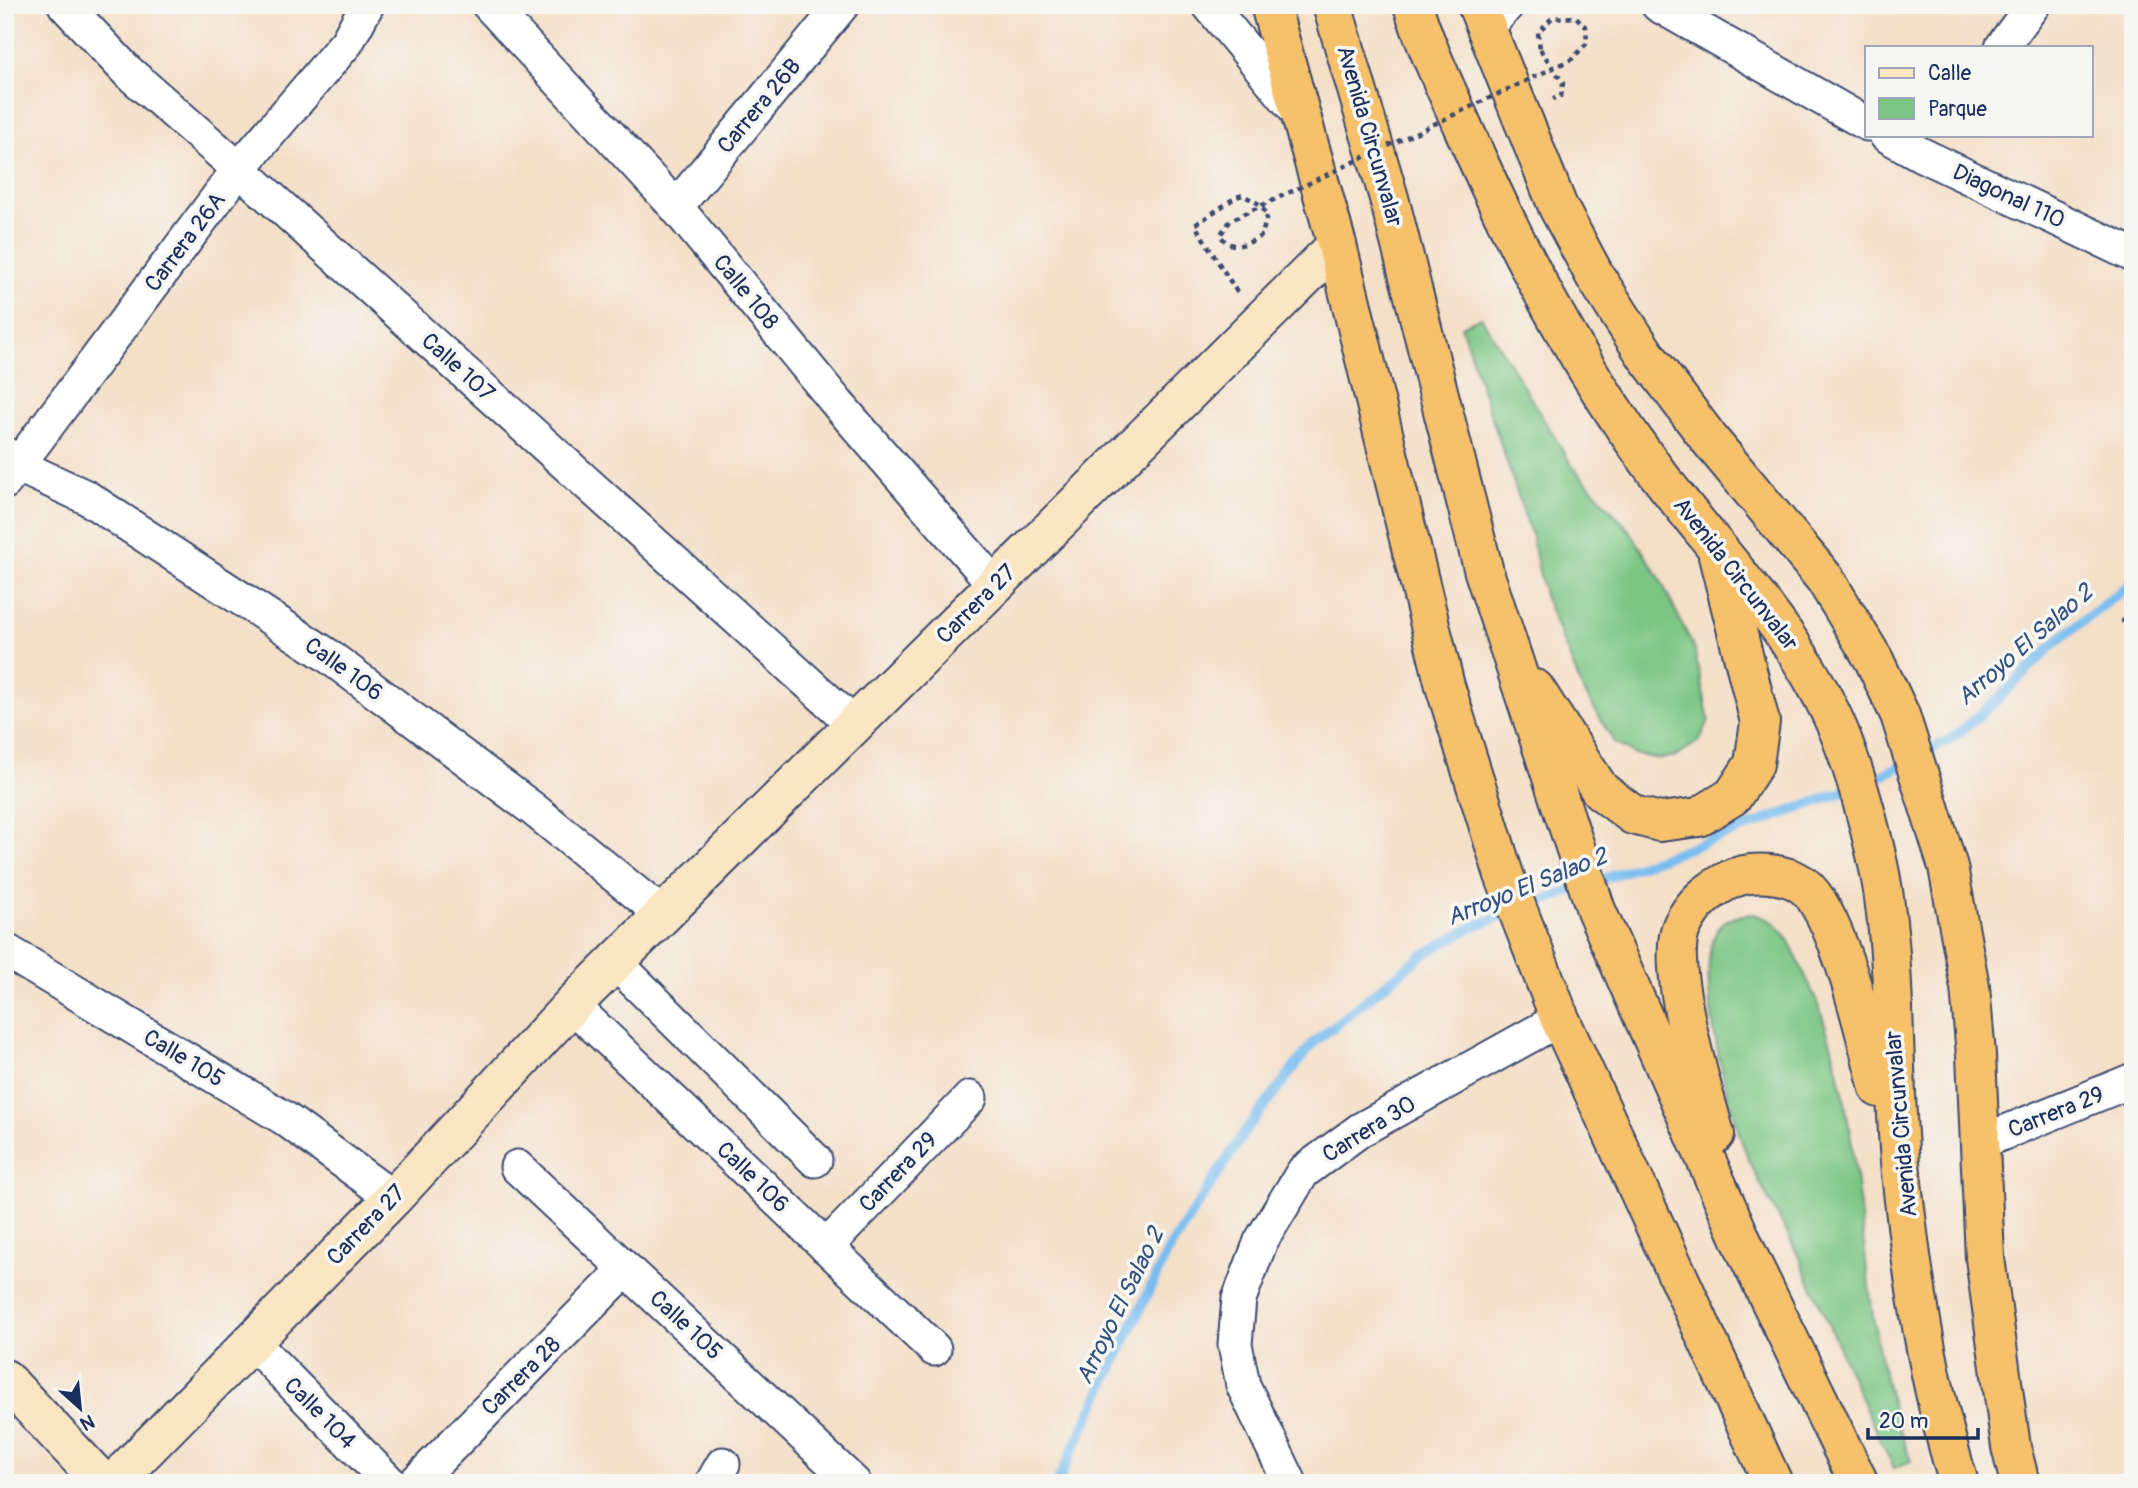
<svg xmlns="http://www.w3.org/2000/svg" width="2138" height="1488" font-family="Pangolin,sans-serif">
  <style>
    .green { fill: #7bc684; stroke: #4b7a71; stroke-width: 2 }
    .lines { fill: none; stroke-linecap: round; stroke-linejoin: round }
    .stream { stroke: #79bdf0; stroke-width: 10 }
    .street-casing { stroke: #3c496e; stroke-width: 37 }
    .secondary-casing { stroke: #3c496e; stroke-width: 42 }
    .highway-casing { stroke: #3c496e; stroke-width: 42 }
    .path { stroke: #3c496e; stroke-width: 4.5; stroke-dasharray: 5 5; stroke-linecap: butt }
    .street { stroke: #fff; stroke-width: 33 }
    .secondary { stroke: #fbe6c4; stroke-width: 38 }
    .highway { stroke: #f6c16b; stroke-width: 38 }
    .path-bridge { stroke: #3c496e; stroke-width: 4.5; stroke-dasharray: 5 5; stroke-linecap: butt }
    .labels { text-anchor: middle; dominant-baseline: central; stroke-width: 7; stroke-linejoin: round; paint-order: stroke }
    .street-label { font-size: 23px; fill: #1b2f5e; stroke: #f6f6f2 }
    .water-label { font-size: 24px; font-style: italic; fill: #325282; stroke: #f6f6f2 }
  </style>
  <rect width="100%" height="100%" fill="#f6f6f2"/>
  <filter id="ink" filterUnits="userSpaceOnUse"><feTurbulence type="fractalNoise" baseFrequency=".0143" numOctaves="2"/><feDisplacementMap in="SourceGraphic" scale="14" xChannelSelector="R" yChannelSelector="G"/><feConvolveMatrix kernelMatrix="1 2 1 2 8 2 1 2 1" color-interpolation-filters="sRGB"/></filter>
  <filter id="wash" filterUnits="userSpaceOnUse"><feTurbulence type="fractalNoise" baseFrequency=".00686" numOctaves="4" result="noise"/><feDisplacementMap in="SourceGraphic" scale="28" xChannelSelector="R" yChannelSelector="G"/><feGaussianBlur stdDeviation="1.57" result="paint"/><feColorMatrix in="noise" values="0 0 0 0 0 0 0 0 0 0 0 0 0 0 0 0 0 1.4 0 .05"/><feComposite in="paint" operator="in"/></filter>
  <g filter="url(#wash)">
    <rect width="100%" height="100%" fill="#f4dfc7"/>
    <!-- green -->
    <g class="green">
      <path d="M 1481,317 L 1573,467 L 1630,531 L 1659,577 L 1694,648 L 1709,720 L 1700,740 L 1677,756 L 1659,759 L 1634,754 L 1614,742 L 1582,688 L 1544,595 L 1532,537 L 1461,326 Z"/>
      <path d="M 1754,914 C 1759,916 1768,918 1773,922 C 1787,932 1794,952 1801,967 C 1858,1078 1855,1207 1875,1328 C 1882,1375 1894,1417 1911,1461 L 1894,1468 C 1860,1402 1833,1332 1802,1264 C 1786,1227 1762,1192 1747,1155 C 1730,1113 1686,956 1723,923 C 1732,915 1743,915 1754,914 Z"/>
    </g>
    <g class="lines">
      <!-- stream -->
      <path class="stream" d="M 1057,1483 L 1169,1249 L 1246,1130 L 1313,1043 L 1421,956 L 1474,926 L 1854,788 L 1917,759 L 1956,735 L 1996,701 L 2057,641 L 2133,582"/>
    </g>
  </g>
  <g filter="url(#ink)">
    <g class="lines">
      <!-- street casing -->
      <g class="street-casing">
        <g id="street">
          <path d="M 65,5 L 127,71 L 239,169 L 855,725"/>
          <path d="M 489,5 L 676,207 L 837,403 L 995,585"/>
          <path d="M 1209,5 L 1299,114"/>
          <path d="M 1658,5 L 1867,124"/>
          <path d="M 1485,30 L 1507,5"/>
          <path d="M 2002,47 L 2033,5"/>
          <path d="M 1886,135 L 1922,155 L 2133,255"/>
          <path d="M 676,207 L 842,5"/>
          <path d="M 5,454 L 19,466 L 86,497 L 327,655 L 533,809 L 662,914"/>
          <path d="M 5,482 L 239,169 L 347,42 L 367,5"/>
          <path d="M 5,950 L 284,1118 L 393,1198"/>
          <path d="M 616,963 L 815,1160"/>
          <path d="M 572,1005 L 934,1349"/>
          <path d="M 1979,1143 L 2133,1080"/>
          <path d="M 517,1167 L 854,1483"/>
          <path d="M 826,1247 L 970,1098"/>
          <path d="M 252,1342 L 390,1483"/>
          <path d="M 415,1483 L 626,1269"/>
          <path d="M 712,1483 L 723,1464"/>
          <path d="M 1290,1483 L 1243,1385 L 1235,1344 L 1239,1299 L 1261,1241 L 1303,1172 L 1360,1130 L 1560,1019"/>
        </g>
      </g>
      <!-- secondary casing -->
      <g class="secondary-casing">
        <g id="secondary">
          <path d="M 5,1379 L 103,1483"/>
          <path d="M 113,1483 L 393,1198 L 572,1005 L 1337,245"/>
        </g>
      </g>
      <!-- highway casing -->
      <g class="highway-casing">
        <g id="highway">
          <path d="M 1270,5 L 1337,245 L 1445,686 L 1504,875 L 1560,1019 L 1773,1483"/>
          <path d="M 1332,5 L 1389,198 L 1484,572 L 1596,910 L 1748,1255 L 1859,1483"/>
          <path d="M 1413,5 C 1425,46 1445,86 1462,125 C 1515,246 1576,364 1655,470 C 1720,557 1798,632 1840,734 C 1857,777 1878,853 1884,898 C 1897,987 1892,1083 1901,1173 C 1912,1276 1928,1384 1959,1483"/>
          <path d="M 1477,5 L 1558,207 L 1595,276 L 1645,354 L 1709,439 L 1825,579 L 1874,660 L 1900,715 L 1948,867 L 1970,987 L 1976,1055 L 1985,1258 L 2011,1447 L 2020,1483"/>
          <path d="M 1535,689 L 1600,790 L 1633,815 L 1660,822 L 1699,817 L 1733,796 L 1754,764 L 1760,722 L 1718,556"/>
          <path d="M 1715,1134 C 1703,1092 1664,963 1682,926 C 1693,903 1709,890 1731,879 C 1750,870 1785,872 1803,885 C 1839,913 1867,1042 1879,1088"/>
        </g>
      </g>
      <!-- path -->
      <g class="path">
        <path d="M 1540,49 L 1563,83 L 1561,96 L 1553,99"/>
        <path d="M 1237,292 L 1195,225 L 1236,197 L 1243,195 L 1261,205 L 1267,216"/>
        <path d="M 2133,612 L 2123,621 L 2133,638"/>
      </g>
      <!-- street -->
      <use href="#street" class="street"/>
      <!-- secondary -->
      <use href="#secondary" class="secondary"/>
      <!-- highway -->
      <use href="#highway" class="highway"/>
      <!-- path-bridge -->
      <path class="path-bridge" d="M 1267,216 L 1262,235 C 1248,245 1231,252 1220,235 L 1231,220 L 1572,59 L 1587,43 L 1586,27 L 1576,17 L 1552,18 L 1538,32 L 1540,49"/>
    </g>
  </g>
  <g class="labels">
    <!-- street labels -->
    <g class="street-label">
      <text transform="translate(759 106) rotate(-50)">Carrera 26B</text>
      <text transform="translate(1370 136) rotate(74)">Avenida Circunvalar</text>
      <text transform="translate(2009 196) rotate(25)">Diagonal 110</text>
      <text transform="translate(185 242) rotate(-53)">Carrera 26A</text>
      <text transform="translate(746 292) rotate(51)">Calle 108</text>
      <text transform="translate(458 367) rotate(42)">Calle 107</text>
      <text transform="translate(1736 574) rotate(52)">Avenida Circunvalar</text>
      <text transform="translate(976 604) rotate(-45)">Carrera 27</text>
      <text transform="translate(344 669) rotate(36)">Calle 106</text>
      <text transform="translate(184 1058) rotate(31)">Calle 105</text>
      <text transform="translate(2056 1112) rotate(-22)">Carrera 29</text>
      <text transform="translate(1901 1124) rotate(-95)">Avenida Circunvalar</text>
      <text transform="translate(1369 1129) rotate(-32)">Carrera 30</text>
      <text transform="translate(898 1172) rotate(-46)">Carrera 29</text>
      <text transform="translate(753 1177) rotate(44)">Calle 106</text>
      <text transform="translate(366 1225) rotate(-46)">Carrera 27</text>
      <text transform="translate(686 1325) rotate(43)">Calle 105</text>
      <text transform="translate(521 1376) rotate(-45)">Carrera 28</text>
      <text transform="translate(320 1413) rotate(45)">Calle 104</text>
    </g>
    <!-- water labels -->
    <g class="water-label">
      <text transform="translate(2025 645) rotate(-41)">Arroyo El Salao 2</text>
      <text transform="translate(1527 887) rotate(-22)">Arroyo El Salao 2</text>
      <text transform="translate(1120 1306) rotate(-64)">Arroyo El Salao 2</text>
    </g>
  </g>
  <!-- margin -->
  <rect width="2138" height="1488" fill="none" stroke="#f6f6f2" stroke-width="28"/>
  <!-- legend -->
  <rect x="1865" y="46" width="228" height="91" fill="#f6f6f2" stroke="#9ea6b7" stroke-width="2"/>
  <rect x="1879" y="68" width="35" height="10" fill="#fbe6c4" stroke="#9ea6b7" stroke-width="2"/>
  <text x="1928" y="80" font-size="21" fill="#1b2f5e">Calle</text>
  <rect x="1879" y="98" width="35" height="21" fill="#7bc684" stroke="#9ea6b7" stroke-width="2"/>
  <text x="1928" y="116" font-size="21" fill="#1b2f5e">Parque</text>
  <!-- north arrow -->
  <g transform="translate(80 1408) rotate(153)" stroke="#f6f6f2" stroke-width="5" paint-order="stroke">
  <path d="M0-5L12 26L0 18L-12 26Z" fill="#1b2f5e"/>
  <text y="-10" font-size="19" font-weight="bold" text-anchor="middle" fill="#1b2f5e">N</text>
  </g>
  <!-- scale -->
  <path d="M1868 1428v10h110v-10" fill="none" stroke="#1b2f5e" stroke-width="3.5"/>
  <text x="1879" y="1428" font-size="21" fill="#1b2f5e" stroke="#f6f6f2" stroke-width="5" paint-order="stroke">20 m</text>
</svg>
